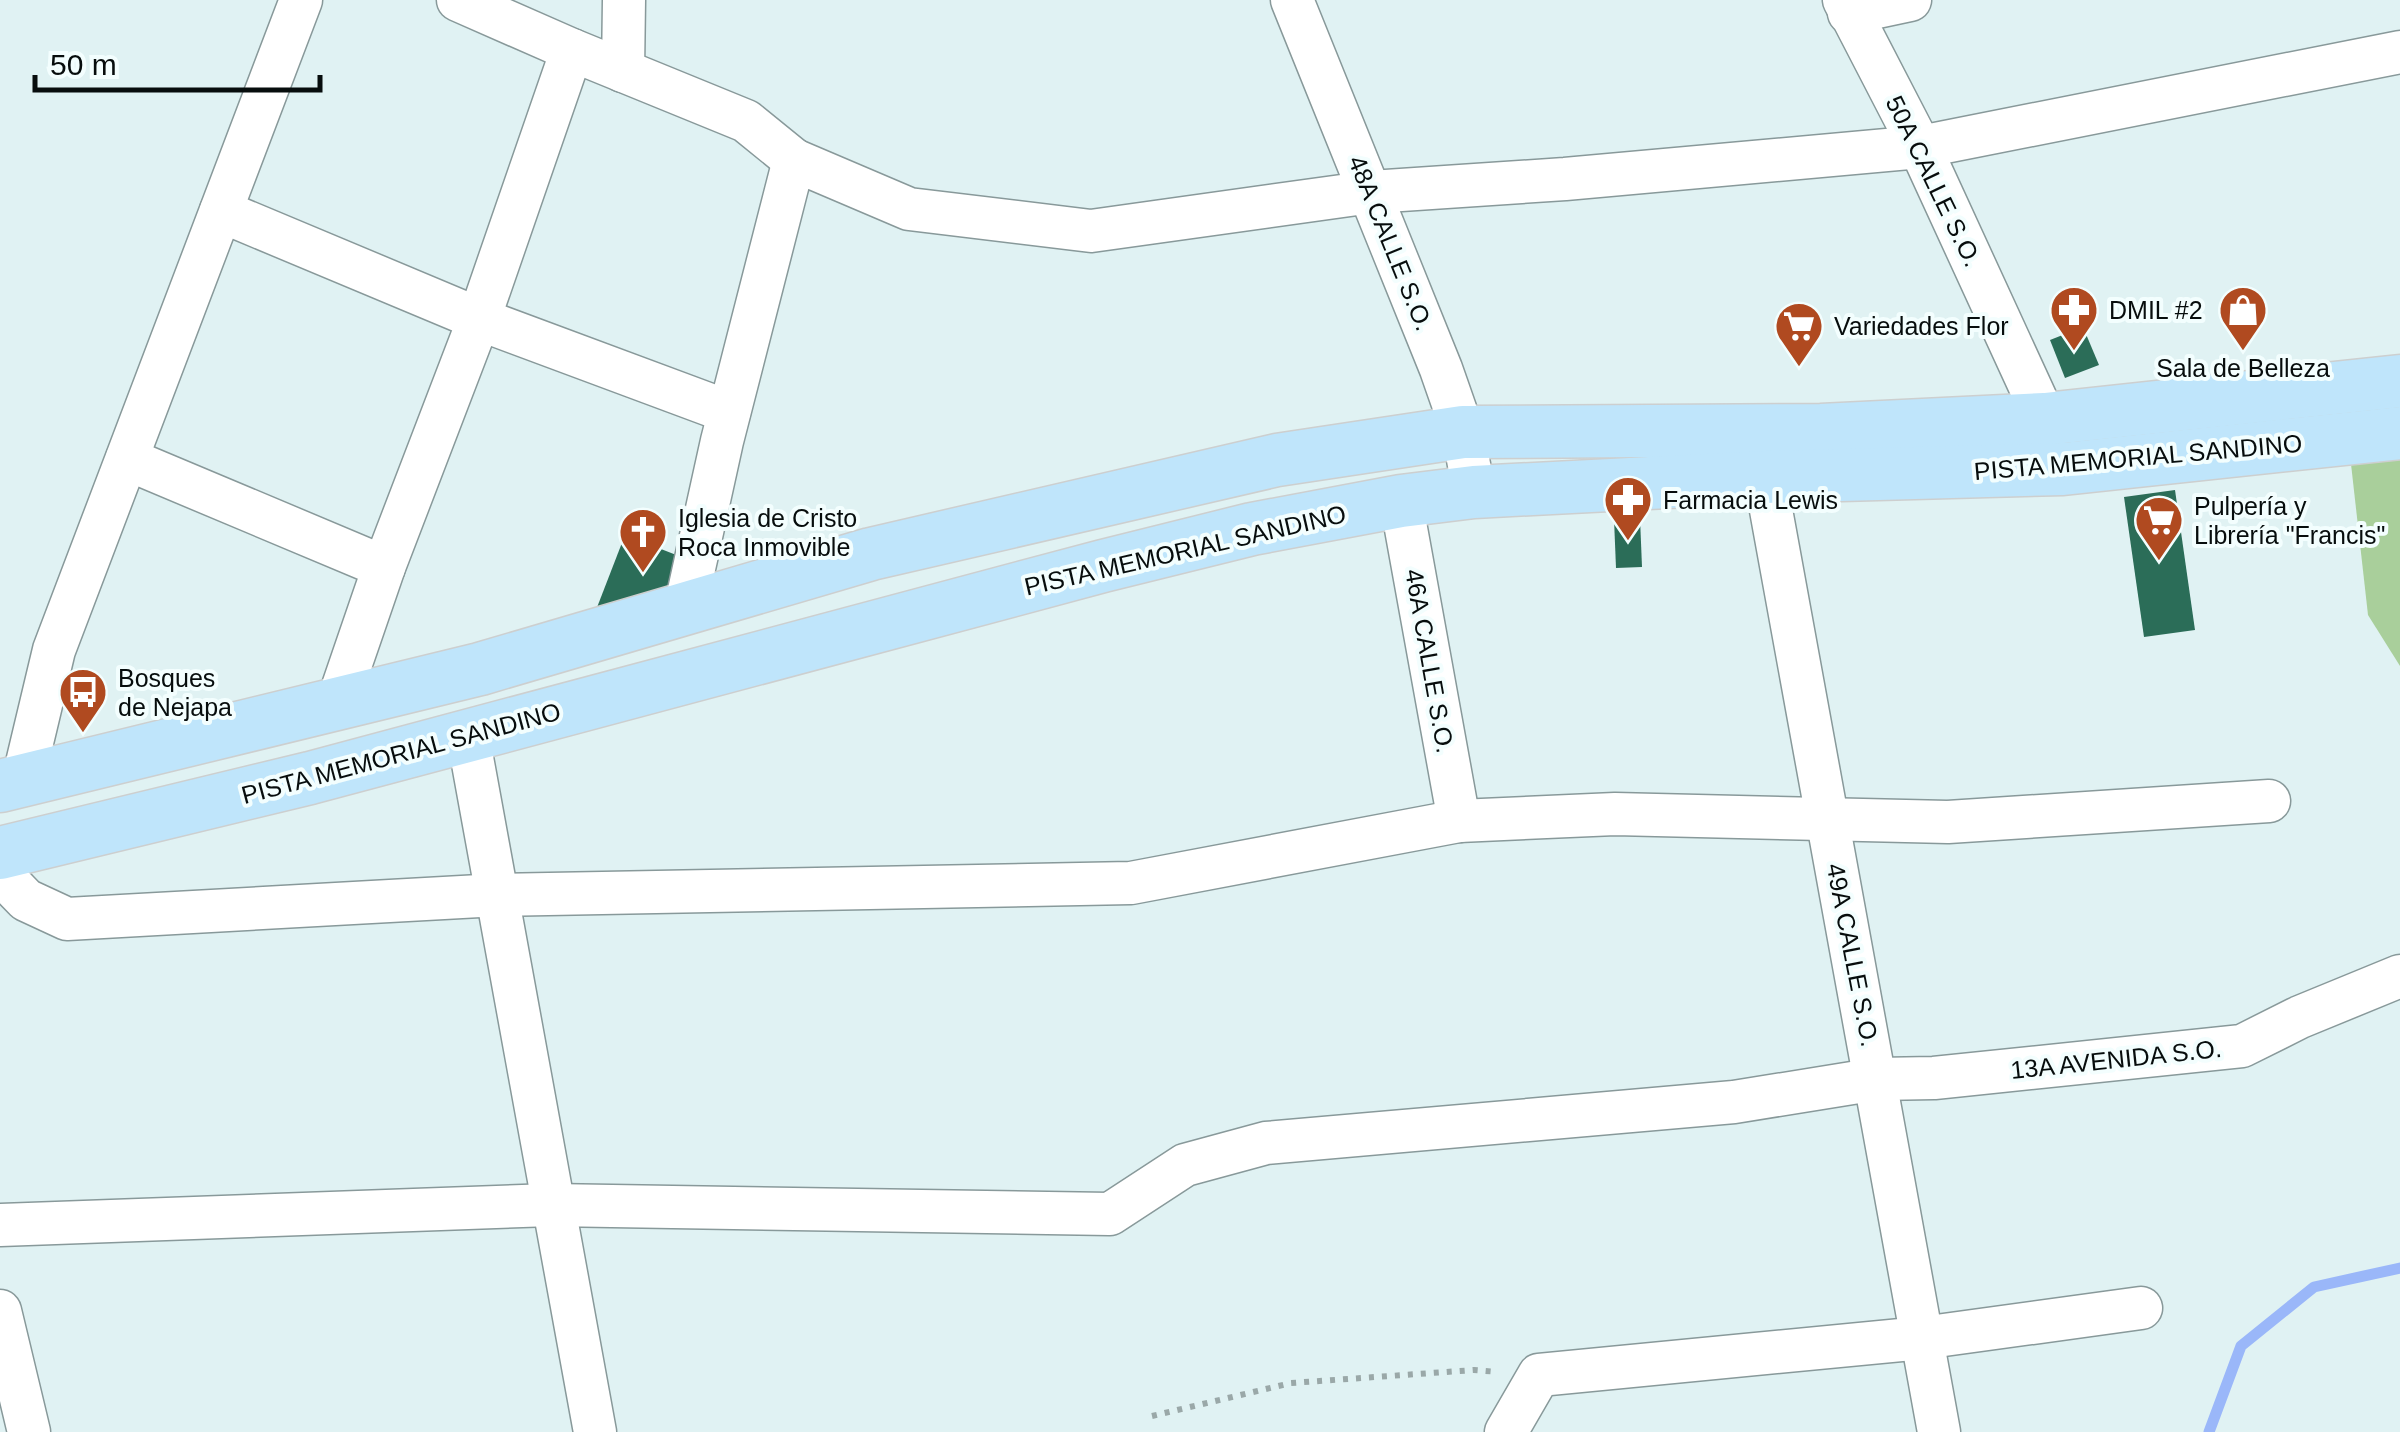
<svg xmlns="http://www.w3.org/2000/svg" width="2400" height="1432" font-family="Helvetica,sans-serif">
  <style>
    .green { fill: #a9cf9b }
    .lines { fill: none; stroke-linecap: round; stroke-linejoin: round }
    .stream { stroke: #9ab7f9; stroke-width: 11 }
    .building { fill: #2b6d58 }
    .minor-casing { stroke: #88999a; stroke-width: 45 }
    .major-casing { stroke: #cdcfcf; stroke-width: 55 }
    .path { stroke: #9aa8a8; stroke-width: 6; stroke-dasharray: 5 8; stroke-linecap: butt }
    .minor { stroke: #fff; stroke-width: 42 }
    .major { stroke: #bfe5fb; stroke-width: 52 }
    .labels { text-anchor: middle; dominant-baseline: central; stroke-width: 8; stroke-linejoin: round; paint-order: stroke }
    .street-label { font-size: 25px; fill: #070d0d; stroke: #f3fefe }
    .poi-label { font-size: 25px; fill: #070d0d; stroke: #f3fefe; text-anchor: start }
  </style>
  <rect width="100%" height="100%" fill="#e0f2f3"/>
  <!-- green -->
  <path class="green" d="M 2400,458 L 2400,666 L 2368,615 L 2351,464 Z"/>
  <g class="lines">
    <!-- stream -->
    <path class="stream" d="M 2209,1432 L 2241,1346 L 2314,1287 L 2400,1268"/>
  </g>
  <!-- building -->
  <g class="building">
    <path d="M 2083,327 L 2099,365 L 2065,378 L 2050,340 Z"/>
    <path d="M 2175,490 L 2195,630 L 2144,637 L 2124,497 Z"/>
    <path d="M 1640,518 L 1642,567 L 1616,568 L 1614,519 Z"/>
    <path d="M 625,535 L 684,558 L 671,591 L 596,610 Z"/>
  </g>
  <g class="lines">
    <!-- minor casing -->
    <g class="minor-casing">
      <g id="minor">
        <path d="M 1292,0 L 1441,369 L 1463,432 L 1474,492"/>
        <path d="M 1844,0 L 1920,147 L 2045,419"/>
        <path d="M 1849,13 L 1910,0"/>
        <path d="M 572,50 L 746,121 L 794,160"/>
        <path d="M 623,71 L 624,0"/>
        <path d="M 221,211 L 479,319 L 729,412"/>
        <path d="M 127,459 L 384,567"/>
        <path d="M 1765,477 L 1939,1432"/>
        <path d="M 1401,501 L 1459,821"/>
        <path d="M 685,609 L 722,441 L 794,160 L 909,209 L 1091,231 L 1371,192 L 1565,179 L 1920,147 L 2400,52"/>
        <path d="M 337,704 L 384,567 L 479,319 L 572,50 L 458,0"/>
        <path d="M 468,736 L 595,1432"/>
        <path d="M 23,780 L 54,650 L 301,0"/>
        <path d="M 0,873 L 26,900 L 67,919 L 498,895 L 1131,883 L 1459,821 L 1615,814 L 1948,822 L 2269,801"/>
        <path d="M 0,1225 L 551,1205 L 1110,1214 L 1185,1165 L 1266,1143 L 1734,1102 L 1877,1079 L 1934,1078 L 2242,1046 L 2300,1017 L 2400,976"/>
        <path d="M 0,1311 L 29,1432"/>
        <path d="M 1506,1432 L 1539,1375 L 1922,1338 L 2141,1308"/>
      </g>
    </g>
    <!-- major casing -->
    <g class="major-casing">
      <g id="major">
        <path d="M 0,786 L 480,669 L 871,554 L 1277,460 L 1463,432 L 1821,430 L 2045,419 L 2400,381"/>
        <path d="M 0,853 L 310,778 L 1103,566 L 1252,529 L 1401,501 L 1474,492 L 1765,477 L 2063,469 L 2400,433"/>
      </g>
    </g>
    <!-- path -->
    <path class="path" d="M 1152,1416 L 1291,1383 L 1474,1370 L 1498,1372"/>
    <!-- minor -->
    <use href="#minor" class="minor"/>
    <!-- major -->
    <use href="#major" class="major"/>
  </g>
  <!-- icons -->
  <defs>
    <g id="pharmacy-pin" transform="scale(2.5)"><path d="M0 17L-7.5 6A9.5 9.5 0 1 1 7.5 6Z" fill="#b04a20" stroke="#f3fefe"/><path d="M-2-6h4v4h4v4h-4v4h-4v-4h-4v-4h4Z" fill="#fff"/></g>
    <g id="shop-pin" transform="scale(2.5)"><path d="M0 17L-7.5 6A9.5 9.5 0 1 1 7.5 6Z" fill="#b04a20" stroke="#f3fefe"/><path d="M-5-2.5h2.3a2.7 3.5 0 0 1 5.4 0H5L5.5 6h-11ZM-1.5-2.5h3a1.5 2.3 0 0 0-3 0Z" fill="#fff"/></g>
    <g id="supermarket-pin" transform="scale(2.5)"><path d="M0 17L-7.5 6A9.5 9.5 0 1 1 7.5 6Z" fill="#b04a20" stroke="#f3fefe"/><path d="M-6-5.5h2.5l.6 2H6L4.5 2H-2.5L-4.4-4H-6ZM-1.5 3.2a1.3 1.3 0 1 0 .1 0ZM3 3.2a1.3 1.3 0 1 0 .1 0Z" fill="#fff"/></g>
    <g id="church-pin" transform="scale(2.5)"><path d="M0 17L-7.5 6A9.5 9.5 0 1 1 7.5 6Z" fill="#b04a20" stroke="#f3fefe"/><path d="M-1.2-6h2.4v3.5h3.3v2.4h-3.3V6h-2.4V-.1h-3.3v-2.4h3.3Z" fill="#fff"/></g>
    <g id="bus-pin" transform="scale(2.5)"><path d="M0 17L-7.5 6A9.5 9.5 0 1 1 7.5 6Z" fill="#b04a20" stroke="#f3fefe"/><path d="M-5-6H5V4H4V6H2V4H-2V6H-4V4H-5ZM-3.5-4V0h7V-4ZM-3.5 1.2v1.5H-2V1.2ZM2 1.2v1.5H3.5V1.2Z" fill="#fff"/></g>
  </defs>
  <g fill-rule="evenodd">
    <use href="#pharmacy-pin" x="2074" y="310"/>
    <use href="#shop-pin" x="2243" y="310"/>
    <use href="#supermarket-pin" x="1799" y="326"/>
    <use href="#pharmacy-pin" x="1628" y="500"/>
    <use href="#supermarket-pin" x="2159" y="520"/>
    <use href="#church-pin" x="643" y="532"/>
    <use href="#bus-pin" x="83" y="692"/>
  </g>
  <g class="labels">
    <!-- street labels -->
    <g class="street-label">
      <text transform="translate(1934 181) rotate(64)">50A CALLE S.O.</text>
      <text transform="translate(1391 243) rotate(68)">48A CALLE S.O.</text>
      <text transform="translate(2138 457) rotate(-5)">PISTA MEMORIAL SANDINO</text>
      <text transform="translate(1185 550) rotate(-13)">PISTA MEMORIAL SANDINO</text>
      <text transform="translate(1430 661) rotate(80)">46A CALLE S.O.</text>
      <text transform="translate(401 753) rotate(-15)">PISTA MEMORIAL SANDINO</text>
      <text transform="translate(1853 955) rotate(79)">49A CALLE S.O.</text>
      <text transform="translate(2116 1059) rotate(-6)">13A AVENIDA S.O.</text>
    </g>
    <!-- poi labels -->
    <g class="poi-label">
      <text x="2109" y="310">DMIL #2</text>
      <text x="1834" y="326">Variedades Flor</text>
      <text x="2243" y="368" text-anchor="middle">Sala de Belleza</text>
      <text x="1663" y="500">Farmacia Lewis</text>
      <text x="2194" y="506">Pulpería y<tspan x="2194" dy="29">Librería "Francis"</tspan></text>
      <text x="678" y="518">Iglesia de Cristo<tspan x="678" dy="29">Roca Inmovible</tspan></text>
      <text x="118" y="678">Bosques<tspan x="118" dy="29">de Nejapa</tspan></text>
    </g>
  </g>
  <!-- scale -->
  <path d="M35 75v15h285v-15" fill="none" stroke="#070d0d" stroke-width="5"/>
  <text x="50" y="75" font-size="30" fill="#070d0d" stroke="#f3fefe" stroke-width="8" paint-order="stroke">50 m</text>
</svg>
